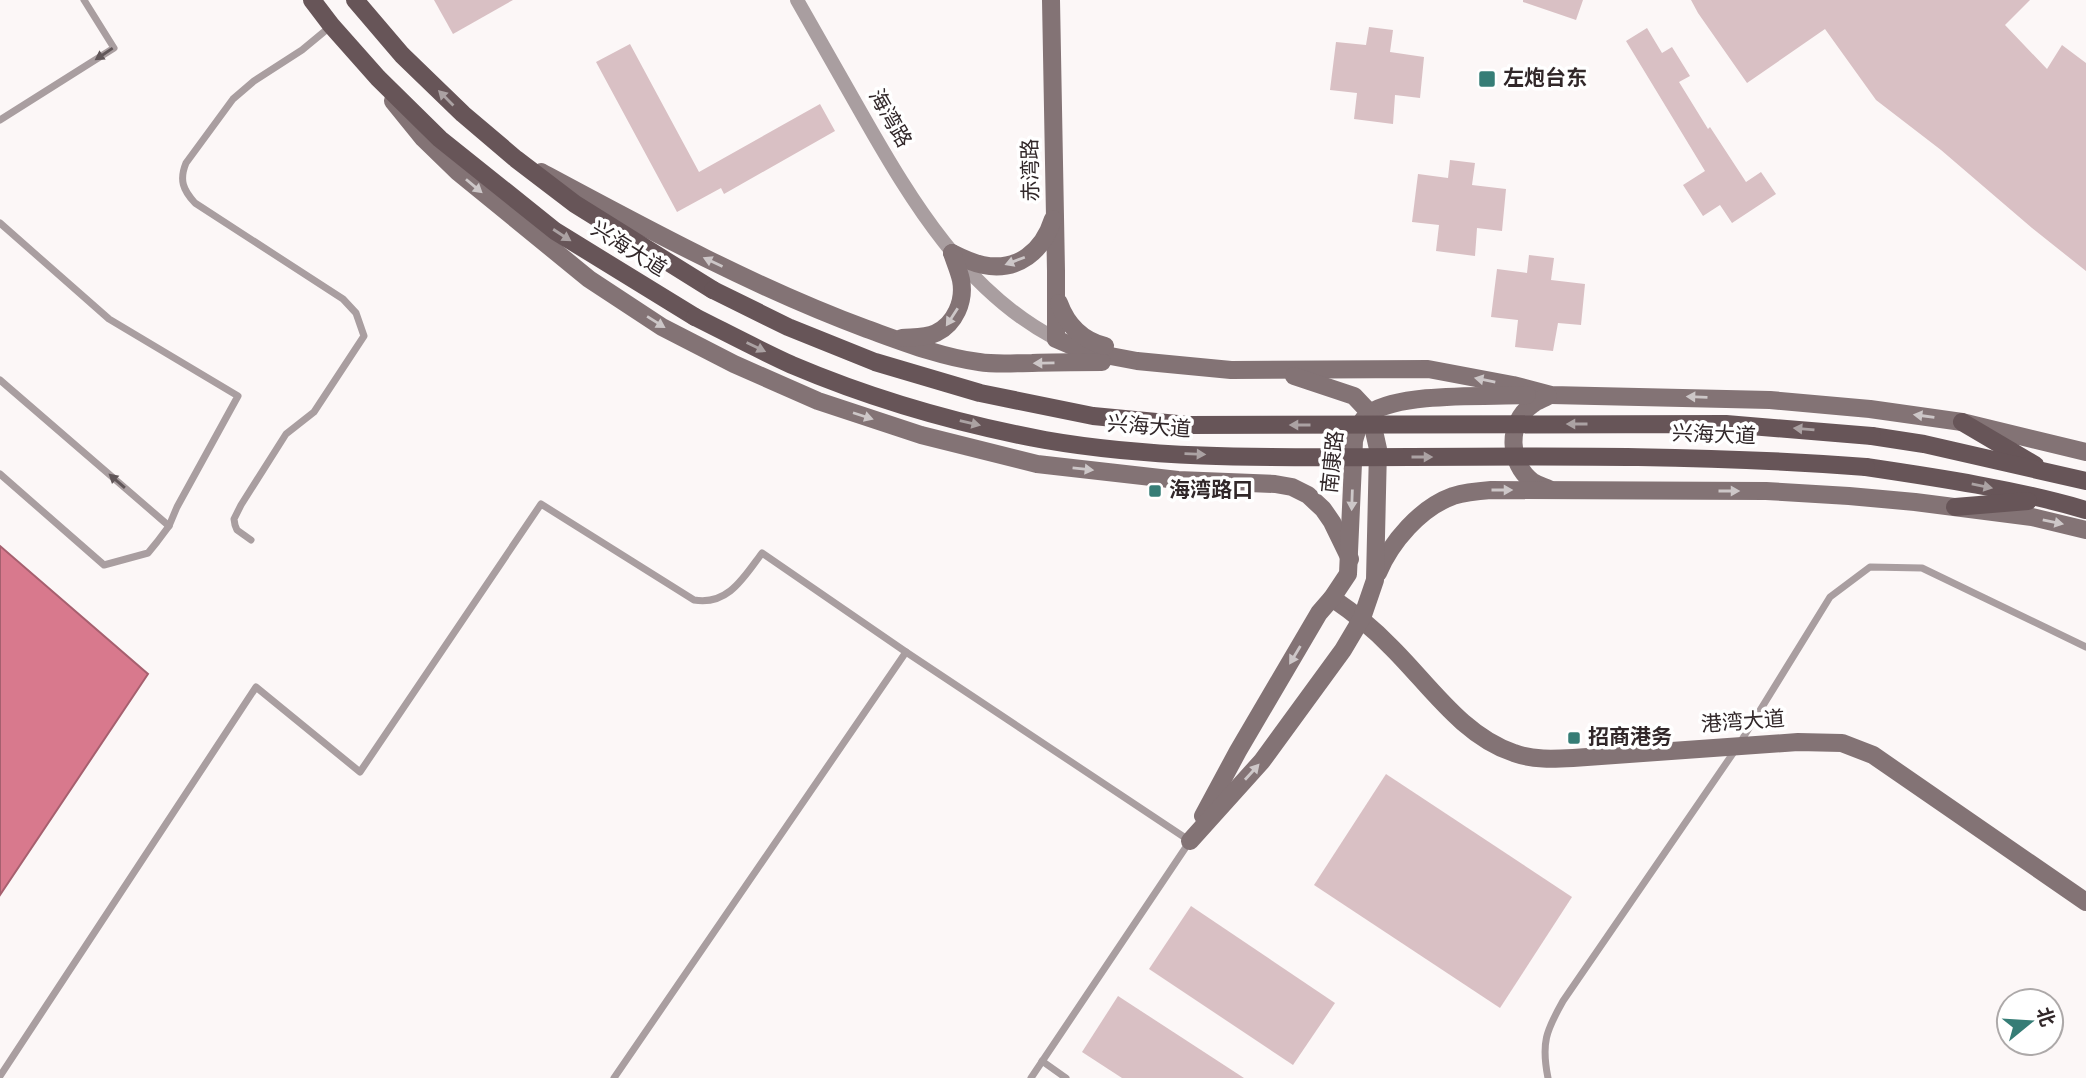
<svg xmlns="http://www.w3.org/2000/svg" width="2086" height="1078" font-family="Overpass,'Noto Sans SC',sans-serif">
  <style>
    .water { fill: #d8798d; stroke: #a6606f; stroke-width: 2 }
    .building { fill: #d9c0c4 }
    .lines { fill: none; stroke-linecap: round; stroke-linejoin: round }
    .lane { stroke: #a99ea0; stroke-width: 7 }
    .street { stroke: #a99ea0; stroke-width: 14 }
    .secondary { stroke: #837375; stroke-width: 18 }
    .primary { stroke: #675558; stroke-width: 18 }
    .primary-bridge { stroke: #675558; stroke-width: 18 }
    .oneway { fill: #615759 }
    .oneway2 { fill: #aba2a3 }
    .oneway3 { fill: #cdc7c8 }
    .poi-dot { fill: #367d76; stroke: #fff; stroke-width: 2.5 }
    .labels { text-anchor: middle; dominant-baseline: central; stroke-width: 7; stroke-linejoin: round; paint-order: stroke }
    .poi-label { font-size: 21px; font-weight: bold; fill: #312729; stroke: #fff; text-anchor: start }
    .street-label { font-size: 21px; fill: #312729; stroke: #fff }
  </style>
  <rect width="100%" height="100%" fill="#fcf7f7"/>
  <!-- water -->
  <path class="water" d="M 0,546 L 148,674 L 0,895 Z"/>
  <!-- building -->
  <g class="building">
    <path d="M 434,0 L 513,0 L 453,34 Z"/>
    <path d="M 1523,0 L 1583,0 L 1576,20 L 1523,2 Z"/>
    <path d="M 1691,0 L 2030,0 L 2005,25 L 2047,69 L 2062,45 L 2086,63 L 2086,271 L 2032,228 L 1941,150 L 1876,100 L 1825,29 L 1747,83 L 1698,13 Z"/>
    <path d="M 1369,27 L 1393,30 L 1390,52 L 1424,57 L 1420,98 L 1395,95 L 1393,124 L 1354,119 L 1357,93 L 1330,90 L 1336,42 L 1366,45 Z"/>
    <path d="M 1647,28 L 1662,53 L 1672,47 L 1690,76 L 1679,82 L 1708,129 L 1710,127 L 1746,182 L 1761,172 L 1776,194 L 1732,223 L 1720,205 L 1703,216 L 1683,185 L 1705,171 L 1626,41 Z"/>
    <path d="M 630,44 L 699,172 L 820,104 L 835,131 L 724,194 L 721,188 L 677,212 L 596,62 Z"/>
    <path d="M 1450,160 L 1475,163 L 1472,185 L 1506,189 L 1502,231 L 1477,228 L 1475,256 L 1436,251 L 1439,225 L 1412,222 L 1418,174 L 1448,178 Z"/>
    <path d="M 1529,255 L 1554,258 L 1551,280 L 1585,284 L 1581,325 L 1558,323 L 1553,351 L 1515,347 L 1518,320 L 1491,317 L 1497,269 L 1527,273 Z"/>
    <path d="M 1386,774 L 1572,897 L 1500,1008 L 1314,885 Z"/>
    <path d="M 1191,906 L 1335,1003 L 1293,1065 L 1149,969 Z"/>
    <path d="M 1118,996 L 1244,1078 L 1122,1078 L 1082,1052 Z"/>
  </g>
  <g class="lines">
    <!-- lane -->
    <g class="lane">
      <path d="M 0,120 L 114,48 L 84,0"/>
      <path d="M 0,223 L 109,319 L 238,396 L 177,507 L 169,526 L 157,542 L 148,553 L 104,565 L 0,474"/>
      <path d="M 0,380 L 169,526"/>
      <path d="M 251,540 L 237,530 L 235,525 L 234,519 L 241,505 L 286,434 L 314,412 L 364,336 L 356,313 L 343,299 L 195,203 C 183,190 179,180 186,163 L 233,99 L 254,81 L 302,50 L 331,26"/>
      <path d="M 1042,1061 L 1066,1078"/>
      <path d="M 0,1076 L 256,687 L 360,772 L 541,504 L 694,600 C 728,606 744,577 762,553 L 906,652 L 1190,841 L 1031,1078"/>
      <path d="M 614,1078 L 906,652"/>
      <path d="M 1548,1078 C 1541,1043 1546,1031 1563,1001 L 1738,746 L 1830,597 L 1870,567 L 1922,568 L 2086,647"/>
    </g>
    <!-- street -->
    <path class="street" d="M 797,0 C 819,39 841,78 863,116 C 912,202 966,292 1056,339"/>
    <!-- secondary -->
    <g class="secondary">
      <path d="M 1051,0 L 1056,271 L 1056,339 L 1084,351 L 1137,361 L 1231,370 L 1428,369 L 1513,385 L 1551,395 L 1770,400 L 1870,409 L 1962,422 L 2086,452"/>
      <path d="M 393,101 L 423,138 L 458,172 L 589,279 L 662,327 L 734,364 L 818,401 L 921,435 L 1037,464 L 1178,480 L 1275,484 L 1292,487 L 1308,495 L 1323,509 L 1332,522 L 1350,559"/>
      <path d="M 541,172 C 647,229 754,287 867,329 C 903,342 941,357 979,362 C 997,365 1015,363 1032,363 C 1056,362 1079,362 1102,362"/>
      <path d="M 952,253 C 962,258 972,263 983,265 C 1018,272 1043,251 1053,219"/>
      <path d="M 1059,303 C 1067,325 1081,340 1105,346"/>
      <path d="M 902,338 C 913,337 926,338 936,333 C 955,324 965,301 961,280 C 959,271 955,262 952,253"/>
      <path d="M 1548,396 C 1543,399 1537,401 1533,404 C 1506,422 1508,464 1533,482 C 1538,485 1545,487 1549,489"/>
      <path d="M 1378,573 C 1391,542 1420,508 1453,496 C 1466,492 1478,491 1491,490 L 1766,491 L 1849,496 L 1915,502 L 2032,517 L 2086,530"/>
      <path d="M 1332,598 C 1354,613 1372,627 1390,646 C 1428,683 1462,736 1514,753 C 1533,760 1553,759 1573,758 L 1798,742 L 1842,743 L 1873,755 L 2086,902"/>
      <path d="M 1203,816 L 1238,751 L 1319,613 L 1332,598 L 1348,574 L 1354,441 C 1357,430 1360,420 1370,413 C 1402,392 1487,397 1527,395"/>
      <path d="M 1190,841 L 1262,761 L 1343,650 L 1362,618 L 1375,580 L 1378,449 L 1370,413 L 1354,396 L 1294,376"/>
    </g>
    <!-- primary -->
    <g class="primary">
      <path d="M 312,0 L 331,25 L 378,78 L 440,139 L 555,231 L 695,317"/>
      <path d="M 355,0 L 402,55 L 463,114 L 516,159 L 575,204 L 713,290"/>
      <path d="M 1962,422 L 2035,465"/>
      <path d="M 1872,436 L 1924,444 L 2086,481"/>
      <path d="M 1866,467 C 1940,478 2014,489 2086,510"/>
      <path d="M 1955,507 L 2028,501"/>
    </g>
    <!-- primary-bridge -->
    <g class="primary-bridge">
      <path d="M 713,290 L 788,327 L 875,362 L 980,393 L 1093,416 L 1188,425 L 1726,424 L 1872,436"/>
      <path d="M 695,317 C 727,333 759,350 792,365 C 872,399 959,424 1045,440 C 1165,461 1289,457 1410,457 C 1562,456 1714,455 1866,467"/>
    </g>
  </g>
  <!-- one-way arrows -->
  <defs><path id="oneway-solid" d="M-6-.8H1V-3.2L6.5 0L1 3.2V.8H-6Z" transform="scale(1.75)"/></defs>
  <g class="oneway">
    <use href="#oneway-solid" transform="translate(104 54) rotate(146)"/>
    <use href="#oneway-solid" transform="translate(117 481) rotate(-139)"/>
  </g>
  <g class="oneway2">
    <use href="#oneway-solid" transform="translate(446 98) rotate(-135)"/>
    <use href="#oneway-solid" transform="translate(562 235) rotate(33)"/>
    <use href="#oneway-solid" transform="translate(756 347) rotate(26)"/>
    <use href="#oneway-solid" transform="translate(970 423) rotate(13)"/>
    <use href="#oneway-solid" transform="translate(1577 424) rotate(180)"/>
    <use href="#oneway-solid" transform="translate(1300 425) rotate(-180)"/>
    <use href="#oneway-solid" transform="translate(1804 429) rotate(-175)"/>
    <use href="#oneway-solid" transform="translate(1195 454) rotate(2)"/>
    <use href="#oneway-solid" transform="translate(1422 457)"/>
    <use href="#oneway-solid" transform="translate(1982 486) rotate(11)"/>
  </g>
  <g class="oneway3">
    <use href="#oneway-solid" transform="translate(474 186) rotate(40)"/>
    <use href="#oneway-solid" transform="translate(1015 261) rotate(159)"/>
    <use href="#oneway-solid" transform="translate(713 262) rotate(-155)"/>
    <use href="#oneway-solid" transform="translate(952 317) rotate(123)"/>
    <use href="#oneway-solid" transform="translate(656 322) rotate(32)"/>
    <use href="#oneway-solid" transform="translate(1044 363) rotate(179)"/>
    <use href="#oneway-solid" transform="translate(1485 380) rotate(-169)"/>
    <use href="#oneway-solid" transform="translate(1697 397) rotate(-178)"/>
    <use href="#oneway-solid" transform="translate(863 416) rotate(18)"/>
    <use href="#oneway-solid" transform="translate(1924 416) rotate(-172)"/>
    <use href="#oneway-solid" transform="translate(1083 469) rotate(6)"/>
    <use href="#oneway-solid" transform="translate(1502 490)"/>
    <use href="#oneway-solid" transform="translate(1729 491)"/>
    <use href="#oneway-solid" transform="translate(1352 500) rotate(92)"/>
    <use href="#oneway-solid" transform="translate(2053 522) rotate(12)"/>
    <use href="#oneway-solid" transform="translate(1295 655) rotate(121)"/>
    <use href="#oneway-solid" transform="translate(1252 772) rotate(-48)"/>
  </g>
  <!-- markers -->
  <g class="poi-dot">
    <rect x="1478" y="70" width="18" height="18" rx="3.5"/>
    <rect x="1148" y="484" width="14" height="14" rx="3.5"/>
    <rect x="1567" y="731" width="14" height="14" rx="3.5"/>
  </g>
  <g class="labels">
    <!-- poi labels -->
    <g class="poi-label">
      <text x="1503" y="79">左炮台东</text>
      <text x="1169" y="491">海湾路口</text>
      <text x="1588" y="738">招商港务</text>
    </g>
    <!-- street labels -->
    <g class="street-label">
      <text transform="translate(889 119) rotate(60)">海湾路</text>
      <text transform="translate(1032 170) rotate(-91)">赤湾路</text>
      <text transform="translate(628 250) rotate(32)">兴海大道</text>
      <text transform="translate(1149 428) rotate(4)">兴海大道</text>
      <text transform="translate(1714 436) rotate(2)">兴海大道</text>
      <text transform="translate(1334 462) rotate(-84)">南康路</text>
      <text transform="translate(1743 723) rotate(-4)">港湾大道</text>
    </g>
  </g>
  <!-- north arrow -->
  <g transform="translate(2030 1022) rotate(72)"><circle r="33" fill="#ffffff" stroke="#ada9a9" stroke-width="2"/>
  <path d="M0-5L12 26L0 18L-12 26Z" fill="#367d76"/>
  <text y="-10" font-size="19" font-weight="bold" text-anchor="middle" fill="#312729">北</text>
  </g>
</svg>
